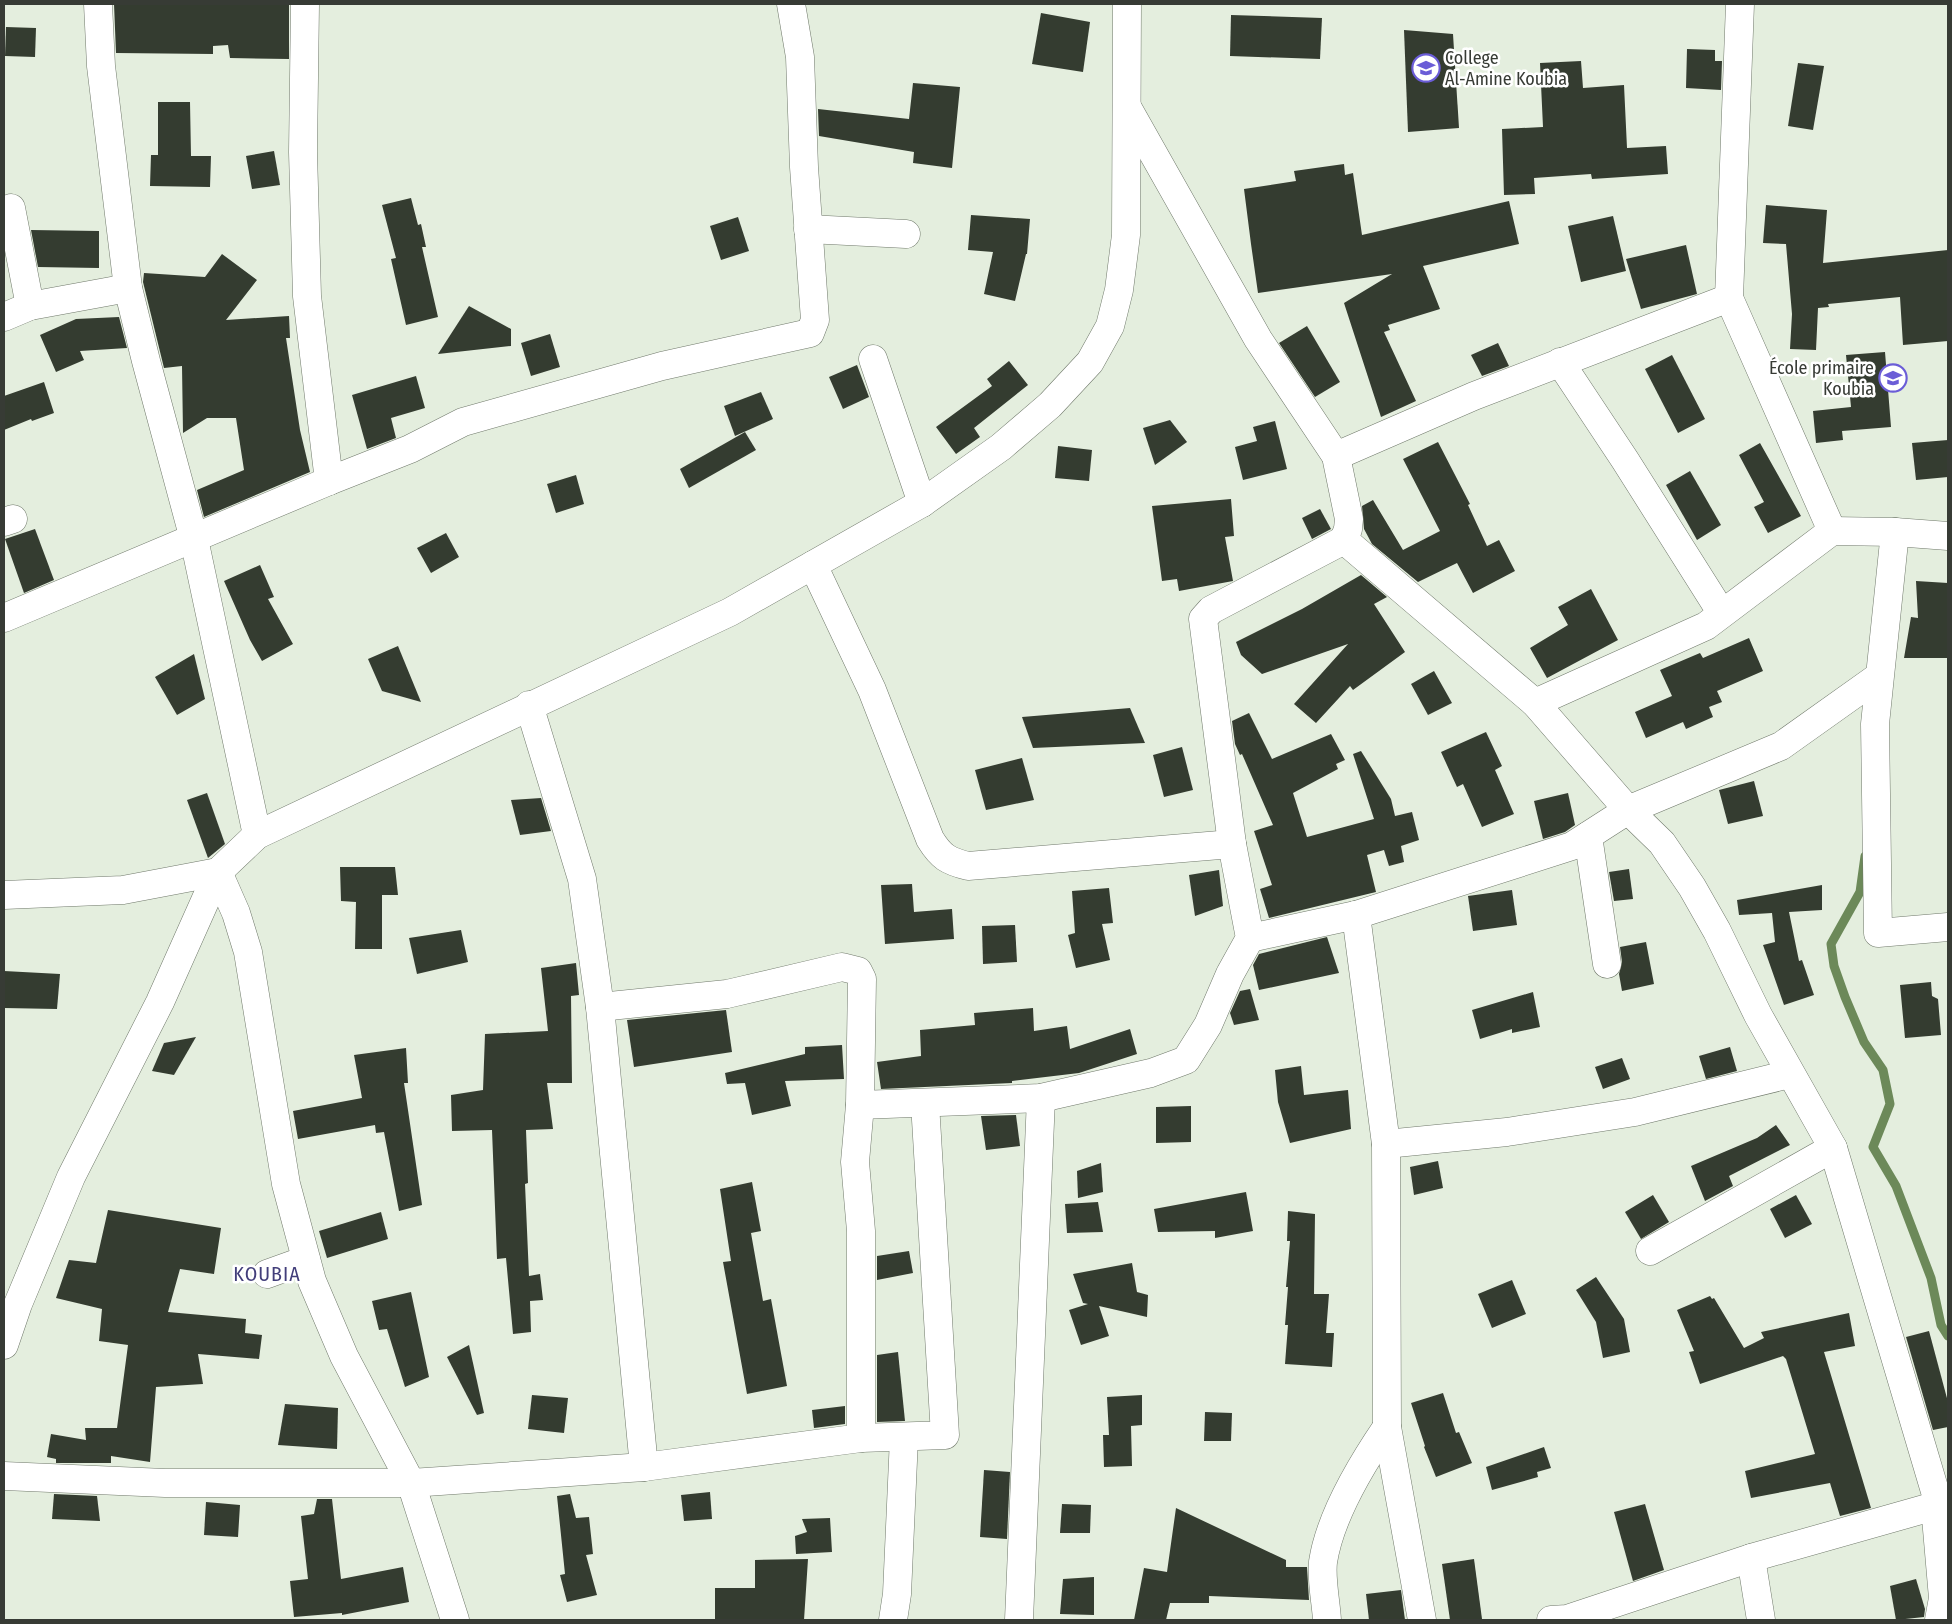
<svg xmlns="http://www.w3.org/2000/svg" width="1952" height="1624" font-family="'Fira Sans Condensed',sans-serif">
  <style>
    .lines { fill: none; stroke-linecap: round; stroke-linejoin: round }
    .stream { stroke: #6c8959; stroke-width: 9 }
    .building { fill: #343c30 }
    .street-casing { stroke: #70796b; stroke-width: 29 }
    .street { stroke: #fff; stroke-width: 28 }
    .labels { text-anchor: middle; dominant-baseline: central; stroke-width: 5; stroke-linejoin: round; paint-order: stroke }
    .poi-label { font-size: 18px; fill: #373b35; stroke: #fff; text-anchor: start }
    .quarter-label { font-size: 20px; letter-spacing: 1px; fill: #423e7a; stroke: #fff }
  </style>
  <rect width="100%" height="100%" fill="#e4eede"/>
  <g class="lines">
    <!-- stream -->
    <path class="stream" d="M 1865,856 L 1860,892 L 1831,944 L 1834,966 L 1845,997 L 1864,1042 L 1883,1070 L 1890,1104 L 1873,1147 L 1896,1186 L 1931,1278 L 1941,1325 L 1948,1336"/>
  </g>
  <!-- building -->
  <g class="building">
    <path d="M 114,4 L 289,4 L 289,59 L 230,58 L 228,45 L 213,46 L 213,54 L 116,53 Z"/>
    <path d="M 1041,13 L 1090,22 L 1083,72 L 1032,64 Z"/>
    <path d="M 1231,15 L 1322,18 L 1320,59 L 1230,56 Z"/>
    <path d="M 6,27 L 36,28 L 35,57 L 5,56 Z"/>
    <path d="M 1404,30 L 1453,34 L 1459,128 L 1408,132 Z"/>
    <path d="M 1687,49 L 1715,50 L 1715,61 L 1722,61 L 1721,90 L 1686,88 Z"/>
    <path d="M 1581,61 L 1583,88 L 1624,85 L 1627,148 L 1666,146 L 1668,174 L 1592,179 L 1591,174 L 1534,178 L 1535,194 L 1504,195 L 1502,129 L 1543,127 L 1540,63 Z"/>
    <path d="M 1798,63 L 1824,66 L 1813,130 L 1788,126 Z"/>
    <path d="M 913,83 L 960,87 L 952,168 L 913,163 L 914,152 L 819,136 L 818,109 L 909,119 Z"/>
    <path d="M 158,102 L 190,102 L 191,156 L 211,156 L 210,187 L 150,186 L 151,155 L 158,155 Z"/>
    <path d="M 274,151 L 280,185 L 252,189 L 246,156 Z"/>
    <path d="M 1344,164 L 1345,175 L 1353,173 L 1362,235 L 1509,201 L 1519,244 L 1423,266 L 1440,309 L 1388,325 L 1390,330 L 1384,332 L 1416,401 L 1381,417 L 1344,303 L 1392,274 L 1258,293 L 1251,244 L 1244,189 L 1296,181 L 1294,171 Z"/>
    <path d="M 411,198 L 418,225 L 421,224 L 426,247 L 422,247 L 438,317 L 406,325 L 391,259 L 396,258 L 382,205 Z"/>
    <path d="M 1766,205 L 1827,210 L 1823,263 L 1948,250 L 1948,341 L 1903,345 L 1900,297 L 1828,304 L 1829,307 L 1818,308 L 1816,350 L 1790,349 L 1792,314 L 1786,244 L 1763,243 Z"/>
    <path d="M 971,215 L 1030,219 L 1027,254 L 1026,254 L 1015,301 L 984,294 L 993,252 L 968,250 Z"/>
    <path d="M 1613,216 L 1626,271 L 1581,282 L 1568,226 Z"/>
    <path d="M 738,217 L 749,251 L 721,260 L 710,226 Z"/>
    <path d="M 31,230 L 99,231 L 99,268 L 38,267 Z"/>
    <path d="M 1686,245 L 1697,294 L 1641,309 L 1626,259 Z"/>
    <path d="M 222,254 L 257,280 L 226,320 L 289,316 L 290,338 L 286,338 L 300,430 L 310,472 L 204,517 L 197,490 L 244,470 L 236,418 L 207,418 L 183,433 L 182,366 L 164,368 L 143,282 L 144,273 L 205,277 Z"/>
    <path d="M 469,306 L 511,329 L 511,346 L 438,354 Z"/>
    <path d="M 119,317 L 127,348 L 80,351 L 84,360 L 56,372 L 40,335 L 76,319 Z"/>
    <path d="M 1307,326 L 1340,382 L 1315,397 L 1279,343 Z"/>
    <path d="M 550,334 L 560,367 L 531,376 L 521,343 Z"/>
    <path d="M 1498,343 L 1509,366 L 1482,376 L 1471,355 Z"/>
    <path d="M 1885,352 L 1891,427 L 1842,431 L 1843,440 L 1816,443 L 1813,411 L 1851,407 L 1846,355 Z"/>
    <path d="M 1672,355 L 1705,419 L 1678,433 L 1645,369 Z"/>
    <path d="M 1009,361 L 1028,385 L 974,428 L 980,437 L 956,454 L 936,427 L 992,386 L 987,379 Z"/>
    <path d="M 857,365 L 869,397 L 843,409 L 829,377 Z"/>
    <path d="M 416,376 L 425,408 L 391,418 L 396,438 L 367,449 L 352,395 Z"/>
    <path d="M 44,382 L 54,413 L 32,421 L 31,419 L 4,430 L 4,396 Z"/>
    <path d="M 761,392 L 773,419 L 735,436 L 724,406 Z"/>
    <path d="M 1170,420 L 1187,442 L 1155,465 L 1143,428 Z"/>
    <path d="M 1275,421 L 1287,469 L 1243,480 L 1235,447 L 1257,441 L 1253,427 Z"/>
    <path d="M 745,432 L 756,450 L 689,488 L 680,469 Z"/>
    <path d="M 1948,440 L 1948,477 L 1916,480 L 1912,443 Z"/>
    <path d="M 1438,442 L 1470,504 L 1468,505 L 1487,546 L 1499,540 L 1515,571 L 1473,593 L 1457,563 L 1418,582 L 1372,544 L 1364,529 L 1362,506 L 1373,500 L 1403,550 L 1440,531 L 1403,459 Z"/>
    <path d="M 1760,443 L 1801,516 L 1768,533 L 1754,507 L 1764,502 L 1739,455 Z"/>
    <path d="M 1058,446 L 1092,450 L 1089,481 L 1055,478 Z"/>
    <path d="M 1690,471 L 1721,525 L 1697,540 L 1666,485 Z"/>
    <path d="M 576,475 L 584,504 L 556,513 L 547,484 Z"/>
    <path d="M 1231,499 L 1234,536 L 1225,537 L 1233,581 L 1179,591 L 1177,579 L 1162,581 L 1152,506 Z"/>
    <path d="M 1320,509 L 1331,529 L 1312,539 L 1302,518 Z"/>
    <path d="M 35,529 L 54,580 L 24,593 L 5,539 Z"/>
    <path d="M 446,533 L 459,557 L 431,573 L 417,548 Z"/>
    <path d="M 260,565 L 274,597 L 268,599 L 293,644 L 262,661 L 250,640 L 224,581 Z"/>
    <path d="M 1361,575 L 1387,597 L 1374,604 L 1405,652 L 1353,690 L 1350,686 L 1316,723 L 1294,704 L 1348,644 L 1262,674 L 1241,655 L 1236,642 L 1302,609 Z"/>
    <path d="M 1916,581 L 1948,583 L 1948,658 L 1904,658 L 1911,617 L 1918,618 Z"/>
    <path d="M 1591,589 L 1618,640 L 1547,678 L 1530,648 L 1568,625 L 1558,607 Z"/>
    <path d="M 1749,638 L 1763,671 L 1717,691 L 1722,702 L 1709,707 L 1713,717 L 1686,729 L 1683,722 L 1646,738 L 1635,712 L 1672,696 L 1660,670 L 1700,653 L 1703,658 Z"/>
    <path d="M 398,646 L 421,702 L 382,691 L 368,659 Z"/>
    <path d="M 194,654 L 205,699 L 177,715 L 155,677 Z"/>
    <path d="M 1434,671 L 1452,703 L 1428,715 L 1411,684 Z"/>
    <path d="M 1130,708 L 1145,743 L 1033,748 L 1022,717 Z"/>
    <path d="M 1249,713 L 1272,759 L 1331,734 L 1345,760 L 1336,764 L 1338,769 L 1293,793 L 1307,837 L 1374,819 L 1353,754 L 1361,751 L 1391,799 L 1395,816 L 1412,812 L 1419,840 L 1401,846 L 1404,862 L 1389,866 L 1384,850 L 1367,855 L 1376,892 L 1269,918 L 1260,889 L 1272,885 L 1254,831 L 1273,825 L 1242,754 L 1240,755 L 1235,744 L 1232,721 Z"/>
    <path d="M 1486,732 L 1502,766 L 1495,770 L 1514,814 L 1482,827 L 1463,784 L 1457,787 L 1441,752 Z"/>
    <path d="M 1182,747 L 1193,790 L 1164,797 L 1153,755 Z"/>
    <path d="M 1022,758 L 1034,800 L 986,810 L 975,770 Z"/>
    <path d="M 1754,781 L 1763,816 L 1728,824 L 1719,790 Z"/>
    <path d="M 207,793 L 225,844 L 208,858 L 187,800 Z"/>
    <path d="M 1568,793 L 1575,825 L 1565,832 L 1543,839 L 1534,801 Z"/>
    <path d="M 541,798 L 551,831 L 520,835 L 511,800 Z"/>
    <path d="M 340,867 L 395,867 L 398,895 L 382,895 L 382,949 L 355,949 L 356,902 L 341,901 Z"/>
    <path d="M 1629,869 L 1633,899 L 1614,901 L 1609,872 Z"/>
    <path d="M 1219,870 L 1223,906 L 1195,916 L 1189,875 Z"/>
    <path d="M 912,884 L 914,912 L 952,909 L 954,939 L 885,944 L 881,885 Z"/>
    <path d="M 1822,885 L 1822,910 L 1789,912 L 1799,961 L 1802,960 L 1814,995 L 1784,1005 L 1763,945 L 1775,942 L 1772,913 L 1739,915 L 1737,900 Z"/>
    <path d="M 1109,888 L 1113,923 L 1102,924 L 1110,960 L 1076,968 L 1068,935 L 1075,933 L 1072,891 Z"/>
    <path d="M 1512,890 L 1517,925 L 1473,931 L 1468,896 Z"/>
    <path d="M 1015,925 L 1017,962 L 983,964 L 982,926 Z"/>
    <path d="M 461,930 L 468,962 L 417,974 L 409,938 Z"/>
    <path d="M 1327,937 L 1339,973 L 1259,990 L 1253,965 L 1259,954 Z"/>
    <path d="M 1646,942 L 1654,984 L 1622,991 L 1619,974 L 1622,962 L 1620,947 Z"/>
    <path d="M 576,963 L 579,995 L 571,996 L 572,1083 L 547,1083 L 553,1129 L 526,1130 L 528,1183 L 525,1184 L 529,1276 L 540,1274 L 543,1300 L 530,1301 L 531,1332 L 513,1334 L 506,1258 L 497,1259 L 492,1130 L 452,1131 L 451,1095 L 483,1090 L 485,1034 L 548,1031 L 541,968 Z"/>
    <path d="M 4,971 L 60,974 L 57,1009 L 4,1008 Z"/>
    <path d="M 1931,982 L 1932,996 L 1938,999 L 1941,1035 L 1905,1038 L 1900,985 Z"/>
    <path d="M 1250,989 L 1259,1020 L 1234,1025 L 1230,1013 L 1240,991 Z"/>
    <path d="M 1533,992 L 1540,1027 L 1512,1033 L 1512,1029 L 1480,1039 L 1472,1010 Z"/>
    <path d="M 1033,1008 L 1034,1031 L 1067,1026 L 1070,1049 L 1130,1029 L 1137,1054 L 1079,1073 L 1012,1081 L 1012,1083 L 881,1089 L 877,1062 L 921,1056 L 920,1030 L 975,1025 L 974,1013 Z"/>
    <path d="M 726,1010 L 732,1052 L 634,1067 L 627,1020 Z"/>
    <path d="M 196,1037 L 174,1075 L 152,1071 L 164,1043 Z"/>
    <path d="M 842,1045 L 844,1079 L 785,1081 L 791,1106 L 752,1115 L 745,1083 L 727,1084 L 725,1073 L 805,1054 L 805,1047 Z"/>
    <path d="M 1730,1047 L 1737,1071 L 1706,1079 L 1699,1056 Z"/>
    <path d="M 406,1048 L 408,1083 L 404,1083 L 422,1205 L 399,1211 L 384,1132 L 376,1133 L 375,1125 L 298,1139 L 293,1111 L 362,1098 L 354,1055 Z"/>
    <path d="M 1622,1058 L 1630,1079 L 1603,1089 L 1595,1067 Z"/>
    <path d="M 1301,1066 L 1304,1095 L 1348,1090 L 1351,1129 L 1290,1143 L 1278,1102 L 1275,1070 Z"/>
    <path d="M 1191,1106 L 1191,1142 L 1156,1143 L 1156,1107 Z"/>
    <path d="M 1016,1115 L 1020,1146 L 986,1150 L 981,1116 Z"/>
    <path d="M 1776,1125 L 1790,1145 L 1729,1176 L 1733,1186 L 1705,1201 L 1691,1166 L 1757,1138 Z"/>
    <path d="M 1438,1161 L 1443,1188 L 1414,1195 L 1410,1167 Z"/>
    <path d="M 1101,1163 L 1103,1192 L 1078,1198 L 1077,1171 Z"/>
    <path d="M 752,1182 L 761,1231 L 751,1233 L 763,1301 L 771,1299 L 787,1386 L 747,1394 L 723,1262 L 731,1261 L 720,1189 Z"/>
    <path d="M 1246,1192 L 1253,1231 L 1215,1238 L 1215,1231 L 1158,1232 L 1154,1209 Z"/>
    <path d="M 1653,1195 L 1669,1222 L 1641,1239 L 1625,1212 Z"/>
    <path d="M 1796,1195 L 1812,1224 L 1785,1238 L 1770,1209 Z"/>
    <path d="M 1098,1202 L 1103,1232 L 1067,1233 L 1065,1204 Z"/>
    <path d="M 108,1210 L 221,1228 L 214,1274 L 180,1269 L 168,1312 L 246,1319 L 245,1333 L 262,1335 L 259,1359 L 198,1354 L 203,1384 L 156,1387 L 150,1462 L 111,1456 L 111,1463 L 56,1463 L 56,1459 L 47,1457 L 51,1434 L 86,1440 L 85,1428 L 117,1428 L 128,1345 L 99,1341 L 102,1309 L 56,1298 L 69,1260 L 96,1263 Z"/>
    <path d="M 1288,1211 L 1315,1214 L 1314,1294 L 1329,1294 L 1326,1333 L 1334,1333 L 1332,1367 L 1285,1364 L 1288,1325 L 1285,1325 L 1288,1287 L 1286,1287 L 1290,1241 L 1287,1241 Z"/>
    <path d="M 381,1212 L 388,1239 L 327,1258 L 319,1231 Z"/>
    <path d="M 909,1251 L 913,1273 L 877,1280 L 877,1256 Z"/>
    <path d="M 1132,1263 L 1137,1292 L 1148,1295 L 1147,1317 L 1099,1306 L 1109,1336 L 1081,1345 L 1069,1310 L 1088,1304 L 1083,1303 L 1073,1274 Z"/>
    <path d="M 1596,1277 L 1624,1319 L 1630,1352 L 1603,1358 L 1596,1322 L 1576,1290 Z"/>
    <path d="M 1512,1280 L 1526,1314 L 1492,1328 L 1478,1294 Z"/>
    <path d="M 411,1292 L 429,1377 L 405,1387 L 387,1329 L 379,1330 L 372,1301 Z"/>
    <path d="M 1710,1296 L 1712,1299 L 1714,1298 L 1744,1348 L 1764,1338 L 1761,1332 L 1849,1313 L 1855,1346 L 1824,1352 L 1871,1508 L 1840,1516 L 1830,1483 L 1751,1498 L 1745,1471 L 1815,1454 L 1786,1359 L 1783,1356 L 1700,1384 L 1689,1352 L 1694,1351 L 1677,1310 Z"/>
    <path d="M 1929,1331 L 1948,1402 L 1948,1427 L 1933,1430 L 1906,1337 Z"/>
    <path d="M 469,1345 L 484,1413 L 477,1415 L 447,1357 Z"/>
    <path d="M 898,1352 L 905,1421 L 877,1422 L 877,1355 Z"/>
    <path d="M 1443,1393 L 1456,1433 L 1459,1432 L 1472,1463 L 1436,1477 L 1424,1447 L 1425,1446 L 1411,1403 Z"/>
    <path d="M 532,1395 L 568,1398 L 564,1433 L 528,1429 Z"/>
    <path d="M 1142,1395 L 1142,1425 L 1131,1426 L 1132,1466 L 1104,1467 L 1103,1435 L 1109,1435 L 1107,1397 Z"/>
    <path d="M 285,1404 L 338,1408 L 337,1449 L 278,1445 Z"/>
    <path d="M 845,1406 L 845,1424 L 814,1428 L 812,1410 Z"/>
    <path d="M 1205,1412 L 1232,1413 L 1231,1441 L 1204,1441 Z"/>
    <path d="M 1544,1447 L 1551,1468 L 1537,1472 L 1538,1477 L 1492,1490 L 1486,1467 Z"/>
    <path d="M 984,1470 L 1010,1472 L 1007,1539 L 980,1537 Z"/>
    <path d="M 710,1492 L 712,1519 L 684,1521 L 681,1495 Z"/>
    <path d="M 54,1494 L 97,1496 L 100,1521 L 52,1519 Z"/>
    <path d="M 570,1494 L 576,1518 L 589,1517 L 593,1554 L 586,1555 L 597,1595 L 567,1602 L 560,1575 L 565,1574 L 557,1496 Z"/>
    <path d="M 317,1499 L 332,1499 L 341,1579 L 403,1567 L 409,1602 L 342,1615 L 342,1613 L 294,1617 L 290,1581 L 308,1579 L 301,1516 L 314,1514 Z"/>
    <path d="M 206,1502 L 240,1505 L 238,1537 L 204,1535 Z"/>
    <path d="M 1062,1504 L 1091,1505 L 1090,1533 L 1060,1533 Z"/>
    <path d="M 1645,1504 L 1664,1570 L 1633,1581 L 1614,1512 Z"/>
    <path d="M 1176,1508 L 1286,1560 L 1286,1567 L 1307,1567 L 1309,1600 L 1209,1596 L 1209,1603 L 1170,1603 L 1166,1620 L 1134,1620 L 1144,1568 L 1167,1572 Z"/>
    <path d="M 830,1518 L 832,1552 L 796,1554 L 795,1536 L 807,1532 L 802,1519 Z"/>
    <path d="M 808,1559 L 804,1620 L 715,1620 L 715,1588 L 755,1588 L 755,1560 Z"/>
    <path d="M 1474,1559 L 1482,1619 L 1450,1620 L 1442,1564 Z"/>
    <path d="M 1094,1577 L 1094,1615 L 1060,1614 L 1063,1579 Z"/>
    <path d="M 1916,1579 L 1925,1609 L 1924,1617 L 1896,1620 L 1890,1586 Z"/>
    <path d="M 1401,1590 L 1405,1620 L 1369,1620 L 1366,1594 Z"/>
  </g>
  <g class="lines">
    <!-- street casing -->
    <g class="street-casing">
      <g id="street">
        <path d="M 98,4 L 101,66 L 128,288 L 146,361 L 194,539 L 257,835"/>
        <path d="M 305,4 L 303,152 L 307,296 L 329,481"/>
        <path d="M 1740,4 L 1729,298 L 1832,531"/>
        <path d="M 1127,107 L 1258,339 L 1336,456 L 1349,519 L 1348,529 L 1344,540 L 1535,703 L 1628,810 L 1662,843 L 1692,887 L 1717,931 L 1758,1015 L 1833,1148 L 1937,1498 L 1935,1506 L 1943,1598 L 1939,1620"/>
        <path d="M 11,208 L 30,306"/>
        <path d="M 808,229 L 906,234"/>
        <path d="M 4,317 L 30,306 L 128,288"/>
        <path d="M 873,359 L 922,503"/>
        <path d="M 1560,362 L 1625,460 L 1721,612"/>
        <path d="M 1336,456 L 1474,396 L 1729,298"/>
        <path d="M 4,522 L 13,519"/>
        <path d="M 1895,532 L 1875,724 L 1878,933 L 1948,927"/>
        <path d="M 813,565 L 872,690 L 930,839 C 941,857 948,861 968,866 L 1232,844"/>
        <path d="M 4,618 L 329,481 L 410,449 L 463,422 L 662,366 L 810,333 L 815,320 L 804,167 L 800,57 L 791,4"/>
        <path d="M 1535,703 L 1706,626 L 1832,531 L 1895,532 L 1948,536"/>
        <path d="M 529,705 L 582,879 L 600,1007 L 644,1467"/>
        <path d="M 1588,836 L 1607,964"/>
        <path d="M 4,895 L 123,890 L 218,872 L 236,913 L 248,952 L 286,1184 L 312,1281 L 344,1356 L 411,1483 L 455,1620"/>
        <path d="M 1356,915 L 1386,1144 L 1387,1427 L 1422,1620"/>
        <path d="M 1250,938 L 1356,915 L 1572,846 L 1628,810 L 1781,746 L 1878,677"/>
        <path d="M 600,1007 L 727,994 L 842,967 L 858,971 L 862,979 L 860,1105 L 855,1162 L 861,1231 L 861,1438"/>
        <path d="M 860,1105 L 1041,1098 L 1151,1073 L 1186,1060 L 1208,1025 L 1230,974 L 1250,938 L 1232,844 L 1203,619 L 1211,610 L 1344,540"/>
        <path d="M 1386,1144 L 1507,1132 L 1635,1112 L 1790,1074"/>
        <path d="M 1650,1251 L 1833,1148"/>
        <path d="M 267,1274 L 306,1260"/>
        <path d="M 4,1345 L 18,1304 L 71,1177 L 160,1002 L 218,872 L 257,835 L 730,612 L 922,503 L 1001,447 L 1050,405 L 1090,362 L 1110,326 L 1119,290 L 1126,235 L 1127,4"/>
        <path d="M 4,1476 L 165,1483 L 411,1483 L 644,1467 L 861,1438 L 945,1435 L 925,1103"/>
        <path d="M 1751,1558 L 1761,1620"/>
        <path d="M 893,1620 L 897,1594 L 904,1438"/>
        <path d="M 1019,1620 L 1041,1098"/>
        <path d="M 1327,1620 C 1326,1602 1321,1580 1323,1562 C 1330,1516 1361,1465 1387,1427"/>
        <path d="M 1551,1620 L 1567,1619 L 1751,1558 L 1935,1506"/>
      </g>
    </g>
    <!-- street -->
    <use href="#street" class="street"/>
  </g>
  <!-- icons -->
  <defs>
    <g id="university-ring" transform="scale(1.4375)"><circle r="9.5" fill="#fff" stroke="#6b5dd7" stroke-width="1.5"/><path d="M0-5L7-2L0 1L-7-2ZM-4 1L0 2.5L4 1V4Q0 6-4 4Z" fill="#6b5dd7"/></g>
    <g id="school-ring" transform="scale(1.4375)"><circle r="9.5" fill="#fff" stroke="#6b5dd7" stroke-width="1.5"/><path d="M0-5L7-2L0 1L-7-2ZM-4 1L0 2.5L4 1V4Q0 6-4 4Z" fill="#6b5dd7"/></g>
  </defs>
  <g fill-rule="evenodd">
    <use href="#university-ring" x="1426" y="68"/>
    <use href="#school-ring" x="1893" y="378"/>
  </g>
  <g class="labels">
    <!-- poi labels -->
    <g class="poi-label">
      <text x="1445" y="58">College<tspan x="1445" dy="21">Al-Amine Koubia</tspan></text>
      <text x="1874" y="368" text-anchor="end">École primaire<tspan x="1874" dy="21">Koubia</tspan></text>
    </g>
    <!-- quarter labels -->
    <g class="quarter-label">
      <text x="267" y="1274">KOUBIA</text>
    </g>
  </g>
  <!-- border -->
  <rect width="1952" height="1624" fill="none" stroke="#373b35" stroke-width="10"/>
</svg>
